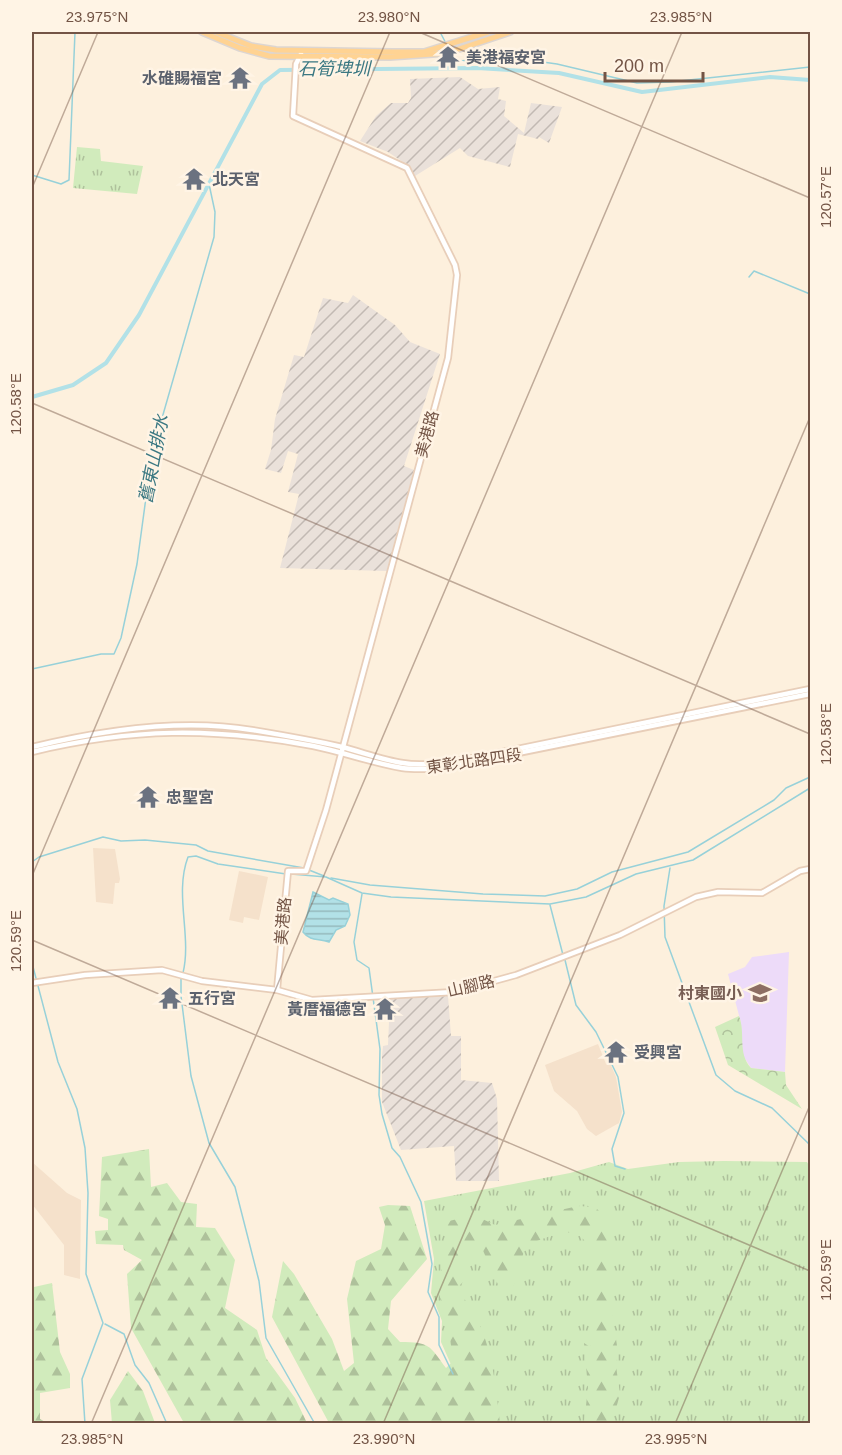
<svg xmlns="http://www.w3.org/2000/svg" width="842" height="1455" font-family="Arial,'Noto Sans TC',sans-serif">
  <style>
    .residential { fill: #f5e1cb }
    .industrial { fill: url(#industrial-furrows) }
    .education { fill: #eddbf9 }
    .grass { fill: url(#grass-tufts) }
    .forest { fill: url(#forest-firs) }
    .park { fill: url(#park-crowns) }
    .water { fill: url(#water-rules); stroke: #97d1d9; stroke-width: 1.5 }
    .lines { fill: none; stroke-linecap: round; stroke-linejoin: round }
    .stream { stroke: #97d1d9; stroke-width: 1.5 }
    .canal { stroke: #b2e1e7; stroke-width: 4 }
    .secondary-casing { stroke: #e8ceb9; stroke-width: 8 }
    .primary-casing { stroke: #ddd6d2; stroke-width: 8 }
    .secondary { stroke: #fff; stroke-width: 4.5 }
    .primary { stroke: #ffd393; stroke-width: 5 }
    .ticks { fill: none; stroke: #735445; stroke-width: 1.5; stroke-opacity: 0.45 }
    .labels { text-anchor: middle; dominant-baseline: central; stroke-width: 5; stroke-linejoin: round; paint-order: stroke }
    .worship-label { font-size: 16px; font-weight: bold; fill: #5b616d; stroke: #fff4e5; text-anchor: start }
    .street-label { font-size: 16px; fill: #735445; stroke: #fff4e5 }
    .education-label { font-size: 16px; font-weight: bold; fill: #785e54; stroke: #fff4e5; text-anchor: end }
    .water-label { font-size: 18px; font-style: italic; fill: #3b7882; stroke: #fff4e5 }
    .neatline { fill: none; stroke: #735445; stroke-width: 2 }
    .ticks-label { font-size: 15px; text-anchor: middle; fill: #735445 }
  </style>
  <defs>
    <pattern id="industrial-furrows" width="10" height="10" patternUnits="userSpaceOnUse" patternTransform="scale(1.5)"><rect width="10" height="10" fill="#eae1da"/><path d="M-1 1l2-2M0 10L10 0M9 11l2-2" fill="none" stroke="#c2b9b3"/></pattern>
    <pattern id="grass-tufts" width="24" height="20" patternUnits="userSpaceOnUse" patternTransform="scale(1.5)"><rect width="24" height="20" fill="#d1ebbc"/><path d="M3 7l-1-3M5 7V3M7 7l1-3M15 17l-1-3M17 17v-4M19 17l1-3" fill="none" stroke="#aec19b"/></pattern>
    <pattern id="forest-firs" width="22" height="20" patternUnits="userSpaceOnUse" patternTransform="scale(1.5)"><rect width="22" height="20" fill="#d1ebbc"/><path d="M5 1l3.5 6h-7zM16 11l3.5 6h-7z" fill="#aec19b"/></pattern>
    <pattern id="park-crowns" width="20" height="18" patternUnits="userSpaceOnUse" patternTransform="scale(1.5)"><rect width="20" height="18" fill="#d1ebbc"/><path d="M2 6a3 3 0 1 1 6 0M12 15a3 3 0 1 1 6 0" fill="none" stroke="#aec19b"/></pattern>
    <pattern id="water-rules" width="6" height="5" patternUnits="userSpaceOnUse" patternTransform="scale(1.5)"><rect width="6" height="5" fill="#b2e1e7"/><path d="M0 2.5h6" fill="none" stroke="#95b9bd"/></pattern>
  </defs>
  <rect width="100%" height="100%" fill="#fdf0dd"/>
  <!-- residential -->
  <g class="residential">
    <path d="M 93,848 L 115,849 L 120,879 L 119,883 L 115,883 L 113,904 L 96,902 Z"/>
    <path d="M 239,871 L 268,877 L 259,920 L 244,917 L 243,923 L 229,920 Z"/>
    <path d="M 598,1044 L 606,1064 L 610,1063 L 616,1077 L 622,1112 L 619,1123 L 596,1136 L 587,1129 L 577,1111 L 554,1091 L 545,1065 Z"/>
    <path d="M 32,1162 L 67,1193 L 81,1200 L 80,1279 L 64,1275 L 64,1245 L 32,1204 Z"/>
  </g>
  <!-- industrial -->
  <g class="industrial">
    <path d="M 460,77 L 478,89 L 500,87 L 498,99 L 506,101 L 504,116 L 524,133 L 531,103 L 562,107 L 549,143 L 539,137 L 538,139 L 518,134 L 510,167 L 468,156 L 460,148 L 415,176 L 409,166 L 388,152 L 360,141 L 376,116 L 391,103 L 408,103 L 411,98 L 410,79 Z"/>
    <path d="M 353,295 L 395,325 L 410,342 L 440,354 L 404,466 L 414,470 L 387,571 L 280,568 L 299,494 L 288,492 L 298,454 L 288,451 L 281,473 L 265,469 L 271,450 L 275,419 L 294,355 L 304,357 L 323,298 L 348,303 Z"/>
    <path d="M 448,996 L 451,1036 L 461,1036 L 461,1080 L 492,1083 L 497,1099 L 499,1181 L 456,1181 L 454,1146 L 401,1150 L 382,1102 L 382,1055 L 383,1046 L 388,1045 L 390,999 Z"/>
  </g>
  <!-- education -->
  <path class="education" d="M 789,952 L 785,1072 L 751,1068 L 742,1054 L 741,1023 L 728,974 L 745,967 L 752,957 Z"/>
  <!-- grass -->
  <g class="grass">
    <path d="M 77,147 L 100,149 L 101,161 L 143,166 L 137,194 L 73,188 Z"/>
    <path d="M 724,1161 L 807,1162 L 810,1167 L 810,1423 L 477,1423 L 441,1342 L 442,1321 L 431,1293 L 434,1259 L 424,1201 L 570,1173 L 609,1162 L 628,1169 L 679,1162 Z"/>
  </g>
  <!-- forest -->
  <g class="forest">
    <path d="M 149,1149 L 151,1187 L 167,1183 L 181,1202 L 197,1204 L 196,1227 L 215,1228 L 235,1260 L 225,1308 L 257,1330 L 266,1358 L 295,1398 L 307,1423 L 184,1423 L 131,1328 L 127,1274 L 142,1260 L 124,1250 L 123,1245 L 96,1244 L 95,1231 L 108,1230 L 108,1219 L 99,1216 L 102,1157 Z"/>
    <path d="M 388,1205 L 410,1206 L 427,1259 L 391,1301 L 388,1329 L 400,1342 C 430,1342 429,1345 446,1368 L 453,1361 L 449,1330 L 437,1287 L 442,1266 L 455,1241 L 445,1222 L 474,1215 L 495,1225 L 578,1206 L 595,1207 L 607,1219 L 613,1320 L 618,1352 L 616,1366 L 620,1394 L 612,1423 L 584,1423 L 588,1388 L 584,1343 L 590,1347 L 594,1259 L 588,1244 L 580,1236 L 564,1231 L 526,1245 L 511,1294 L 500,1289 L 481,1246 L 468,1242 L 463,1247 L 463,1282 L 459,1286 C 463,1301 473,1309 479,1323 C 493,1354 496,1390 500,1423 L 329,1423 L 272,1317 L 283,1261 L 294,1274 L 332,1339 L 344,1371 L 354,1363 L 347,1299 L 356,1261 L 381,1249 L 385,1225 L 379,1207 Z"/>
    <path d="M 52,1283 L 60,1352 L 70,1374 L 70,1388 L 40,1393 L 40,1419 L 47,1423 L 32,1423 L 32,1292 L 34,1287 Z"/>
    <path d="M 128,1371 L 143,1391 L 155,1423 L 112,1423 L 110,1400 Z"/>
  </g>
  <!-- park -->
  <path class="park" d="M 739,1016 C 746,1034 737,1052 751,1068 L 785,1072 L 786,1085 L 802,1109 L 728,1065 L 715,1027 Z"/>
  <!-- water -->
  <path class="water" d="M 313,892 L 329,900 L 333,898 L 348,904 L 350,915 L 345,926 L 336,930 L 329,942 C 318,938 311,942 303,932 Z"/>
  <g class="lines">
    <!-- stream -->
    <g class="stream">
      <path d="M 440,32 L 449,49"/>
      <path d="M 452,53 L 456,61 L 514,58 L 557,64 L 637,83 L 670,82 L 810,67"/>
      <path d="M 32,175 L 61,184 L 69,180 L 75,32"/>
      <path d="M 749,277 L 754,271 L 810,294"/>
      <path d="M 32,669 L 101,654 L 114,654 L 121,638 L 137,564 L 152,453 L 214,237 L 215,212 L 209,184"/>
      <path d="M 32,862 L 39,857 L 103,837 L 121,841 L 145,840 L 196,845 L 208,851 L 304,868"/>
      <path d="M 670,868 L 664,906 L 665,937 L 716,1075 L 735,1091 L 772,1108 L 810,1145"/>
      <path d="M 309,870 L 324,876"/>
      <path d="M 291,874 L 326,877 L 362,893 L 391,897 L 550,904 L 586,897 L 636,874 L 693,860 L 810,788"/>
      <path d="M 331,878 L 370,885 L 483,894 L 545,896 L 577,889 L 612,872 L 688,852 L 774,800 L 786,788 L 810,777"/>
      <path d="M 362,894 L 354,942 L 357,960 L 369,968 L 380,1049 L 379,1095 L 382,1114 L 392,1148 L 400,1157 L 421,1202 L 432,1264 L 428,1292 L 439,1317 L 439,1345 L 453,1374"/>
      <path d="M 550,905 L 563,955"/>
      <path d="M 565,960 L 576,1005 L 596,1032 L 618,1077 L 624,1113 L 612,1149 L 615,1166 L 625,1169"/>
      <path d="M 32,963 L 58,1062 L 77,1109 L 85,1148 L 88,1193 L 86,1274 L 103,1323 L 82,1379 L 85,1424"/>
      <path d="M 183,973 C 192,936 174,894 188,857 L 196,856 L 218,864 L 286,874"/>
      <path d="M 181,978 L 181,996 L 191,1076 L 209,1143 L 235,1187 L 259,1281 L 266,1338 L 315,1424"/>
      <path d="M 105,1324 L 124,1334 L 135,1365 L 149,1383 L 167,1424"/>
    </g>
    <!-- canal -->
    <path class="canal" d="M 32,397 L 73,385 L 106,363 L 139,315 L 262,84 L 280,70 L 477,68 L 559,73 L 642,92 L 770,77 L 810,80"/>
    <!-- secondary casing -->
    <g class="secondary-casing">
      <g id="secondary">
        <path d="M 32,747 C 102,730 180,718 252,730 C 282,735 312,740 342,747 C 362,752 383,760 403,763 C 421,766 440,763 458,761 L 810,689"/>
        <path d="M 32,752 C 133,728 211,727 313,746 C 343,752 372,763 402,768 C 416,770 430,769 444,768 L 810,694"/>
        <path d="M 32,983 L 85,975 L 162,970 L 202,981 L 277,990 L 312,1000 L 454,992 L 516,975 L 620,935 L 696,897 L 718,892 L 762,893 L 800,871 L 810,869"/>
        <path d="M 277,990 L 288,871 L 306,871 L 326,810 L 448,358 L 457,275 L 455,265 L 407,168 L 293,116 L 296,64 L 301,54"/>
      </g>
    </g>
    <!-- primary casing -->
    <g class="primary-casing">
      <g id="primary">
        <path d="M 202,32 L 240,48 L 269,56 L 390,57 L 447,53 L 510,32"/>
        <path d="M 216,32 L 251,46 L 276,50 L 392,52 L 424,52 L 488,32"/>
      </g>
    </g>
    <!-- secondary -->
    <use href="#secondary" class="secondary"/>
    <!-- primary -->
    <use href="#primary" class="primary"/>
  </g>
  <!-- ticks -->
  <path class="ticks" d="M 419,32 L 810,198M 32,188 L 98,32M 32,403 L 810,734M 32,876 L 390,32M 32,940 L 810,1271M 91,1424 L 682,32M 383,1424 L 810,417M 675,1424 L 810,1105"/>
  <!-- icons -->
  <defs>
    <g id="temple-bare" transform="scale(1.8)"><path d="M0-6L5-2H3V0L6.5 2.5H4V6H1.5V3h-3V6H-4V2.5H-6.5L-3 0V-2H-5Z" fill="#6b7280" stroke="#fff4e5" stroke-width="2.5" paint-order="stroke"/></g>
    <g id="school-bare" transform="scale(1.8)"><path d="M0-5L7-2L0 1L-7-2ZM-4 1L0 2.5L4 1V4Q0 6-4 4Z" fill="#8d6e63" stroke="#fff4e5" stroke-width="2.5" paint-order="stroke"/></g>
  </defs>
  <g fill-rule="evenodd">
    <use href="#temple-bare" x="448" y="57"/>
    <use href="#temple-bare" x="240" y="78"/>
    <use href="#temple-bare" x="194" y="179"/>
    <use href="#temple-bare" x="148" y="797"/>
    <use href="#school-bare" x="760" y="993"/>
    <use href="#temple-bare" x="170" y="998"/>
    <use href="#temple-bare" x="385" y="1009"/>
    <use href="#temple-bare" x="616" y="1052"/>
  </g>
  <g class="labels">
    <!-- worship labels -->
    <g class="worship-label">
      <text x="466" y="57">美港福安宮</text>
      <text x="222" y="78" text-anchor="end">水碓賜福宮</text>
      <text x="212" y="179">北天宮</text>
      <text x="166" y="797">忠聖宮</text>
      <text x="188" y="998">五行宮</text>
      <text x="367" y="1009" text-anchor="end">黃厝福德宮</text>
      <text x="634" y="1052">受興宮</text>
    </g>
    <!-- street labels -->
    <g class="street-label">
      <text transform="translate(427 434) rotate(-75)">美港路</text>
      <text transform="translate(474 761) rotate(-8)">東彰北路四段</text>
      <text transform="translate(283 921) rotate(-85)">美港路</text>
      <text transform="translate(471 986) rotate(-13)">山腳路</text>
    </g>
    <!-- education labels -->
    <g class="education-label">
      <text x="742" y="993">村東國小</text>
    </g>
    <!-- water labels -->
    <g class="water-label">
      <text x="334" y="69">石筍埤圳</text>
      <text transform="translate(154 459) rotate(-79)">舊東山排水</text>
    </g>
  </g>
  <!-- border -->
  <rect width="842" height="1455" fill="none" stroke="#fff4e5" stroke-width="66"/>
  <!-- scale -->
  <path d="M605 72v9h98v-9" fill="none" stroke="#735445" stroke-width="3"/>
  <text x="614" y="72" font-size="18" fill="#735445" stroke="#fff4e5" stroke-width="4.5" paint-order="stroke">200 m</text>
  <rect x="33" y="33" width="776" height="1389" class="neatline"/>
  <g class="ticks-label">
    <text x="97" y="22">23.975°N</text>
    <text x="389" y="22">23.980°N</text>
    <text x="681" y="22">23.985°N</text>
    <text transform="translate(826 197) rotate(-90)" y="5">120.57°E</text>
    <text transform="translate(16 404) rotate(-90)" y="5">120.58°E</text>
    <text transform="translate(826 734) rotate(-90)" y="5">120.58°E</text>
    <text transform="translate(16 941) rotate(-90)" y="5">120.59°E</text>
    <text transform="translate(826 1270) rotate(-90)" y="5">120.59°E</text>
    <text x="92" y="1444">23.985°N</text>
    <text x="384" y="1444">23.990°N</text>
    <text x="676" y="1444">23.995°N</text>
  </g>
</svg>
